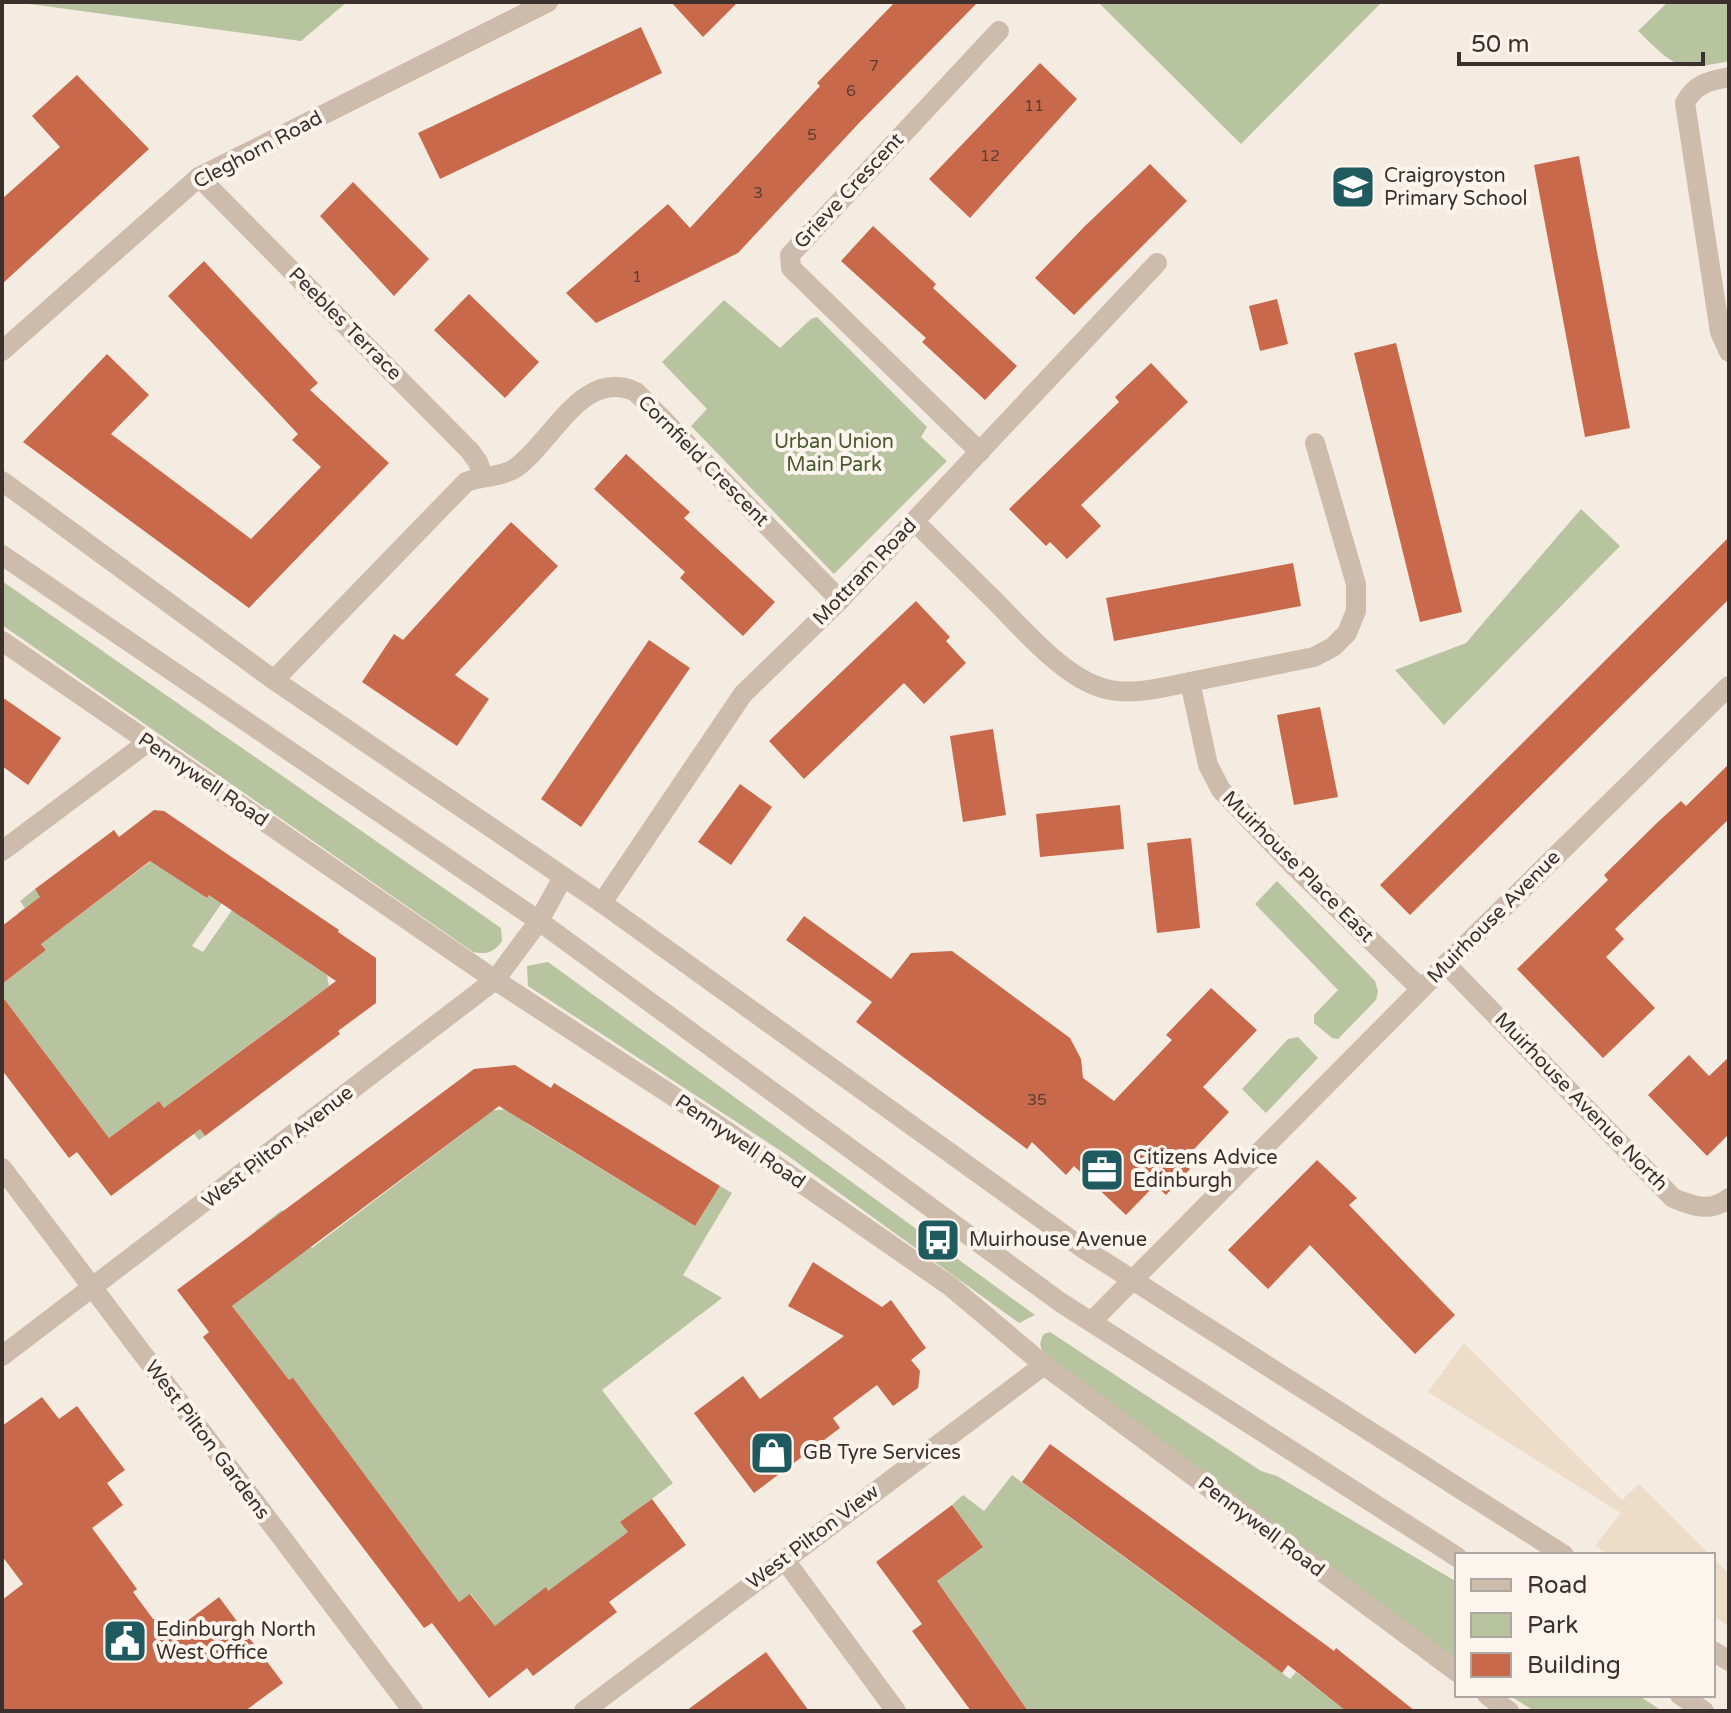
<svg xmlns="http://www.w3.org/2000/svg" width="1731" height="1713" font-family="'Varela Round',sans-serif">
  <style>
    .green { fill: #b8c4a0 }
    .plaza { fill: #ecdcc8 }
    .building { fill: #c8694b }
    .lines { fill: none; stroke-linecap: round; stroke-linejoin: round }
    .minor { stroke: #cdbbac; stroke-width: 20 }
    .labels { text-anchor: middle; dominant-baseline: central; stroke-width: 8; stroke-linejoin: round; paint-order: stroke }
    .number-label { font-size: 16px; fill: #5e3e33 }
    .street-label { font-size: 20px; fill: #3b302b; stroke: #fbf5ee }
    .poi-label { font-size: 20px; fill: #3b302b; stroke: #fbf5ee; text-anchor: start }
    .park-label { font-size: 20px; fill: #4a5a2e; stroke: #fbf5ee }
  </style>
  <rect width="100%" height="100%" fill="#f4ebe1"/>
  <!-- green -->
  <g class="green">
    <path d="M 15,2 L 347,2 L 301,41 Z"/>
    <path d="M 1098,2 L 1382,2 L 1241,144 Z"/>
    <path d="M 1668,2 L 1729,2 L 1729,61 C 1678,72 1675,67 1638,31 Z"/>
    <path d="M 724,300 L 780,348 L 811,319 L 817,317 L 927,427 L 921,437 L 947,461 L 834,574 L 691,426 L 707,409 L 662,362 Z"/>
    <path d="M 1581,509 L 1620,546 L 1444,725 L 1395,670 L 1466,643 Z"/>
    <path d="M 2,581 L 501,928 L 502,941 C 494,952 487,955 473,952 L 2,625 Z"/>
    <path d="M 234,860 L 246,868 L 192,946 L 203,952 L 257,874 L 269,882 L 244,919 L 327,975 L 329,986 L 177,1098 L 205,1136 L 199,1140 L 194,1134 L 187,1139 L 159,1101 L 109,1138 L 2,996 L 2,984 L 46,950 L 18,913 L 25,908 L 20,901 L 35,889 L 63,927 L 151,861 L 207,898 Z"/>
    <path d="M 1277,881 L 1375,981 L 1378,991 L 1376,1000 L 1338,1039 L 1332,1038 L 1314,1023 L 1314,1015 L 1338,990 L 1255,904 Z"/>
    <path d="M 548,962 L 1035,1315 L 1019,1323 L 784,1153 L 528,986 L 527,966 Z"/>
    <path d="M 1298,1037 L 1318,1058 L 1266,1113 L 1242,1089 L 1288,1039 Z"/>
    <path d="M 510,1109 L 529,1125 L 695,1226 L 720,1186 L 732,1193 L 683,1275 L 722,1298 L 602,1390 L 673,1483 L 621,1522 L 628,1532 L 582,1566 L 554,1598 L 546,1588 L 503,1637 L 471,1594 L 459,1602 L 293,1379 L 289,1380 L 232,1306 L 282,1267 L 255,1231 L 282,1210 L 312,1248 L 466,1131 L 485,1111 Z"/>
    <path d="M 1050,1332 L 1261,1471 L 1277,1476 L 1457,1582 L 1457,1661 L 1048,1359 C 1041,1349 1037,1345 1044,1334 Z"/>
    <path d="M 1012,1475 L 1290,1679 L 1296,1672 L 1346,1711 L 1028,1711 L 937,1581 L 983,1547 L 952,1505 L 963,1495 L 984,1511 Z"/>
    <path d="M 1509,1695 L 1638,1695 L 1662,1711 L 1534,1711 Z"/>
  </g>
  <!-- plaza -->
  <g class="plaza">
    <path d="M 1464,1343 L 1622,1500 L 1639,1484 L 1710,1555 L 1610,1555 L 1595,1546 L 1621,1513 L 1428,1392 Z"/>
    <path d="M 1713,1558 L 1729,1574 L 1729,1626 L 1713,1616 Z"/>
  </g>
  <!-- building -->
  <g class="building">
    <path d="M 671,2 L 738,2 L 703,37 Z"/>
    <path d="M 895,2 L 978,2 L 859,123 L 738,253 L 596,323 L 566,293 L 668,204 L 690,228 L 820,86 L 817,83 Z"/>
    <path d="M 641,27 L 662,73 L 440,179 L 418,133 Z"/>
    <path d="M 1040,63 L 1077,99 L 970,218 L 929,179 Z"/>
    <path d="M 77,75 L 149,149 L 2,284 L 2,199 L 60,147 L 32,116 Z"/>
    <path d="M 1579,156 L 1630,428 L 1585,437 L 1534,165 Z"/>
    <path d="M 1150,164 L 1187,201 L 1074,315 L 1035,278 L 1085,226 Z"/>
    <path d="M 353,182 L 429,259 L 394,296 L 320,216 Z"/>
    <path d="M 873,226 L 936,284 L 933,288 L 1017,366 L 985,400 L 922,342 L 926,338 L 841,261 Z"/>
    <path d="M 204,261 L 318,383 L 310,390 L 389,463 L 249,608 L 23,442 L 107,354 L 149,395 L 111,434 L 251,539 L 321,467 L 292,440 L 298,434 L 168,296 Z"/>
    <path d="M 469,294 L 539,362 L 505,398 L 434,330 Z"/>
    <path d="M 1277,299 L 1288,344 L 1260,351 L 1249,306 Z"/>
    <path d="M 1396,343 L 1462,612 L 1420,622 L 1354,353 Z"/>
    <path d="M 1151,363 L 1188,402 L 1081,505 L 1101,526 L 1067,559 L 1050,542 L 1046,546 L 1009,509 L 1119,402 L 1115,397 Z"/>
    <path d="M 626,454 L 690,512 L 684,518 L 775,602 L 743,636 L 680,578 L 685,572 L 594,489 Z"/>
    <path d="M 511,522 L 558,566 L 455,675 L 489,699 L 457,746 L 362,682 L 394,634 L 403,640 Z"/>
    <path d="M 1729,537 L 1729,599 L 1410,915 L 1380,885 Z"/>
    <path d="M 1293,563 L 1301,606 L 1114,641 L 1106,598 Z"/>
    <path d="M 916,601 L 950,637 L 946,641 L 966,663 L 924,704 L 904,683 L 804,779 L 769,741 Z"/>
    <path d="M 649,640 L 690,668 L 581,827 L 541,799 Z"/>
    <path d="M 2,697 L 61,738 L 28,785 L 2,766 Z"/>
    <path d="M 1320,707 L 1338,797 L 1294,805 L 1277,715 Z"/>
    <path d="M 993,729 L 1006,815 L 963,822 L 950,736 Z"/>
    <path d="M 1729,764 L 1729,819 L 1615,929 L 1624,939 L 1606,957 L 1655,1008 L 1603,1058 L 1517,969 L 1608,880 L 1604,875 L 1659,821 L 1681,801 L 1686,806 Z"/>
    <path d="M 740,784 L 772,807 L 731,865 L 698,842 Z"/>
    <path d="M 1120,805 L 1124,849 L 1040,857 L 1036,814 Z"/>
    <path d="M 154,810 L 164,811 L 339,930 L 338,932 L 376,958 L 376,1003 L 338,1031 L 340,1034 L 205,1136 L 200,1129 L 111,1196 L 77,1152 L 69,1158 L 2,1070 L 2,996 L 109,1138 L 159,1101 L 164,1108 L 336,981 L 209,895 L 207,898 L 150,861 L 41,944 L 46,950 L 2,984 L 2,926 L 40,897 L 35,889 L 114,830 L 119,837 Z"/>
    <path d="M 1191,838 L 1200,928 L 1157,933 L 1147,843 Z"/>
    <path d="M 804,916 L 891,979 L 911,953 L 952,951 L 1070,1038 L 1081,1059 L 1083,1078 L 1114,1101 L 1172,1040 L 1166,1035 L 1211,988 L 1257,1030 L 1203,1087 L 1229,1112 L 1182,1162 L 1190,1169 L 1166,1195 L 1155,1185 L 1126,1215 L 1074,1166 L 1066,1175 L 1032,1142 L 1027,1149 L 856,1022 L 872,1002 L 786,940 Z"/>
    <path d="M 1689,1055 L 1709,1076 L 1729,1057 L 1729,1134 L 1707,1156 L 1648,1095 Z"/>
    <path d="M 515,1065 L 551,1088 L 554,1083 L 720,1186 L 695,1226 L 499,1106 L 232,1306 L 289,1380 L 293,1378 L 459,1602 L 470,1594 L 495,1626 L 546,1587 L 548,1591 L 628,1532 L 620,1522 L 652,1499 L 686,1545 L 609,1602 L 617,1612 L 533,1676 L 527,1668 L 489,1698 L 432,1623 L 424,1628 L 203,1337 L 209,1332 L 177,1290 L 474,1069 Z"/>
    <path d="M 1317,1160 L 1357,1198 L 1349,1205 L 1455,1315 L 1415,1354 L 1310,1245 L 1268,1289 L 1228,1250 Z"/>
    <path d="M 813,1262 L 882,1307 L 891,1300 L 926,1348 L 911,1360 L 920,1371 L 918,1388 L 893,1406 L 877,1385 L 833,1418 L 840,1428 L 754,1493 L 694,1413 L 743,1376 L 760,1399 L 844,1336 L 788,1306 Z"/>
    <path d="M 42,1397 L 59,1419 L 77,1406 L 125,1470 L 107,1483 L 123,1505 L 92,1528 L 137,1589 L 133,1592 L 153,1619 L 182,1625 L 219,1597 L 283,1683 L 245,1711 L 2,1711 L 2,1600 L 23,1584 L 2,1556 L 2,1426 Z"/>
    <path d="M 1050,1444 L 1334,1651 L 1336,1648 L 1415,1711 L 1346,1711 L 1288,1665 L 1282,1673 L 1141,1569 L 1022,1482 Z"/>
    <path d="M 952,1505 L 983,1547 L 937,1581 L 1028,1711 L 971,1711 L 912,1631 L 922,1624 L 876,1562 Z"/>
    <path d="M 766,1652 L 809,1711 L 686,1711 L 725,1682 Z"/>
  </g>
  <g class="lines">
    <!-- minor -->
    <g class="minor">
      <path d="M 1729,77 C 1708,81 1695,84 1685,103 L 1720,332 L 1729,352"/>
      <path d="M 199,177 L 470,451 L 478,462 L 482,475"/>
      <path d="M 2,351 L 199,177 L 548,2"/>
      <path d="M 980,452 L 791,268 L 790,255 L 999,31"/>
      <path d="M 2,481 L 274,680 L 602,903 L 1081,1247 L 1564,1555"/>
      <path d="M 915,522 C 941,548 968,574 994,600 C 1024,630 1067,682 1110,690 C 1136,695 1164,687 1190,682 L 1208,765 L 1221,790 L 1293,865 L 1421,989"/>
      <path d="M 2,555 L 539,921 L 1060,1302 L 1457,1557"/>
      <path d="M 2,641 L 495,980 L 722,1128 L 950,1286 L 1044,1365 L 1457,1672"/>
      <path d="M 274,680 L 466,482 C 481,476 501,477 514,469 C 552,444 582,366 636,392 L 840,600"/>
      <path d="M 1190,682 L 1314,657 L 1333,647 L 1347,633 L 1356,611 L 1356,584 L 1315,443"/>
      <path d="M 2,851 L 148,742"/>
      <path d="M 602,903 L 743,694 L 840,600 L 1157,263"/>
      <path d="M 1446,964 L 1673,1198 C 1693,1206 1710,1213 1729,1198"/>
      <path d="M 2,1168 L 413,1711"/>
      <path d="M 1092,1321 L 1446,964 L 1729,686"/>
      <path d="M 2,1356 L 495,980 L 539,921 L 563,877"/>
      <path d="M 784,1559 L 896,1711"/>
      <path d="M 1713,1651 L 1729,1661"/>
      <path d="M 1487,1695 L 1509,1711"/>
      <path d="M 1680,1695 L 1704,1711"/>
      <path d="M 584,1711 L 1044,1365"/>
    </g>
  </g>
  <!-- icons -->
  <defs>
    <g id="school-square" transform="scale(2.3)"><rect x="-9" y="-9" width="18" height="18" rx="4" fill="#1f5a5e" stroke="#fbf5ee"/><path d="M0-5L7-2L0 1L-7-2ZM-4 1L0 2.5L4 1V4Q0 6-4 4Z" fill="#fff"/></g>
    <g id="office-square" transform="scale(2.3)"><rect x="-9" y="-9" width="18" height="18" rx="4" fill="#1f5a5e" stroke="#fbf5ee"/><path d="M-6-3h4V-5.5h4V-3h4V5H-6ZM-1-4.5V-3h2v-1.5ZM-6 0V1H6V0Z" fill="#fff"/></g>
    <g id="bus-square" transform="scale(2.3)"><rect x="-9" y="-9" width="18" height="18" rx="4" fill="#1f5a5e" stroke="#fbf5ee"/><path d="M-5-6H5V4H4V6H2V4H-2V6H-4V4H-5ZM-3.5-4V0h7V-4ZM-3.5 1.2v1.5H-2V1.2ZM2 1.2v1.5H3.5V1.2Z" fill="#fff"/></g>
    <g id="shop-square" transform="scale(2.3)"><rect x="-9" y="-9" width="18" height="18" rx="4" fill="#1f5a5e" stroke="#fbf5ee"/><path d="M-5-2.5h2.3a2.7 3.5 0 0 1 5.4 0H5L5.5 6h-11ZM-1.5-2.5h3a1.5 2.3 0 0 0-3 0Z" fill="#fff"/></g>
    <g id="civic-square" transform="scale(2.3)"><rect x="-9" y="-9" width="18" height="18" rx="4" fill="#1f5a5e" stroke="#fbf5ee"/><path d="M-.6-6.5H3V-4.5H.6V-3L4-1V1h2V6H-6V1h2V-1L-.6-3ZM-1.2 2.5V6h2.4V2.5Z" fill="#fff"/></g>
  </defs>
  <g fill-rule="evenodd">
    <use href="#school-square" x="1353" y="187"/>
    <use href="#office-square" x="1102" y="1170"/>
    <use href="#bus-square" x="938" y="1240"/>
    <use href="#shop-square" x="772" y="1453"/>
    <use href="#civic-square" x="125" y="1641"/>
  </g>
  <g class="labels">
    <!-- number labels -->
    <g class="number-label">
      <text x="874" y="66">7</text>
      <text x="851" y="91">6</text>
      <text x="1034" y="106">11</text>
      <text x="812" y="135">5</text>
      <text x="990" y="156">12</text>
      <text x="758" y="193">3</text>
      <text x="637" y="277">1</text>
      <text x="1037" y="1100">35</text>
    </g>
    <!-- street labels -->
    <g class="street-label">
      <text transform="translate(258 150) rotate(-28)">Cleghorn Road</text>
      <text transform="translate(849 191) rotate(-47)">Grieve Crescent</text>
      <text transform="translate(345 324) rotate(45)">Peebles Terrace</text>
      <text transform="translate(703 461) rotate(45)">Cornfield Crescent</text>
      <text transform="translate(865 572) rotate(-46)">Mottram Road</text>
      <text transform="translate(203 780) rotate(34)">Pennywell Road</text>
      <text transform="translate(1298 867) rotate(45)">Muirhouse Place East</text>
      <text transform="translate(1494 917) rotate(-45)">Muirhouse Avenue</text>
      <text transform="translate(1581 1102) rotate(46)">Muirhouse Avenue North</text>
      <text transform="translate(740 1142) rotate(34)">Pennywell Road</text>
      <text transform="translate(278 1147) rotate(-38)">West Pilton Avenue</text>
      <text transform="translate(207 1440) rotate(53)">West Pilton Gardens</text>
      <text transform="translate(1261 1527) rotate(37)">Pennywell Road</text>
      <text transform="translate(813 1537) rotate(-37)">West Pilton View</text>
    </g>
    <!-- poi labels -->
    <g class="poi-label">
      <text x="1384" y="176">Craigroyston<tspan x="1384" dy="23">Primary School</tspan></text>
      <text x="1133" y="1158">Citizens Advice<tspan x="1133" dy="23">Edinburgh</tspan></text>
      <text x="969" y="1240">Muirhouse Avenue</text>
      <text x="803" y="1453">GB Tyre Services</text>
      <text x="156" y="1630">Edinburgh North<tspan x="156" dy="23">West Office</tspan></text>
    </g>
    <!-- park labels -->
    <g class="park-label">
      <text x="834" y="442">Urban Union<tspan x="834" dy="23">Main Park</tspan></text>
    </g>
  </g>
  <!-- border -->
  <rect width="1731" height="1713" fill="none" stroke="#3b302b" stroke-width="8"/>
  <!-- legend -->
  <rect x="1455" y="1553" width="260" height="144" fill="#fbf5ee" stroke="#aea6a0" stroke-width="2"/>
  <rect x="1471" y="1579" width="40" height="12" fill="#cdbbac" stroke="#aea6a0" stroke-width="2"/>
  <text x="1527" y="1593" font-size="24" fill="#3b302b">Road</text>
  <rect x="1471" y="1613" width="40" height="24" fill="#b8c4a0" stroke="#aea6a0" stroke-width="2"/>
  <text x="1527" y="1633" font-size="24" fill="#3b302b">Park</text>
  <rect x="1471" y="1653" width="40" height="24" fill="#c8694b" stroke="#aea6a0" stroke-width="2"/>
  <text x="1527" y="1673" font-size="24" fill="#3b302b">Building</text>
  <!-- scale -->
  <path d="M1459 52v12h244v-12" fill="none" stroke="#3b302b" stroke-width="4"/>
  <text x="1471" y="52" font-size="24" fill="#3b302b" stroke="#fbf5ee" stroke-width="6" paint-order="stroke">50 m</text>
</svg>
